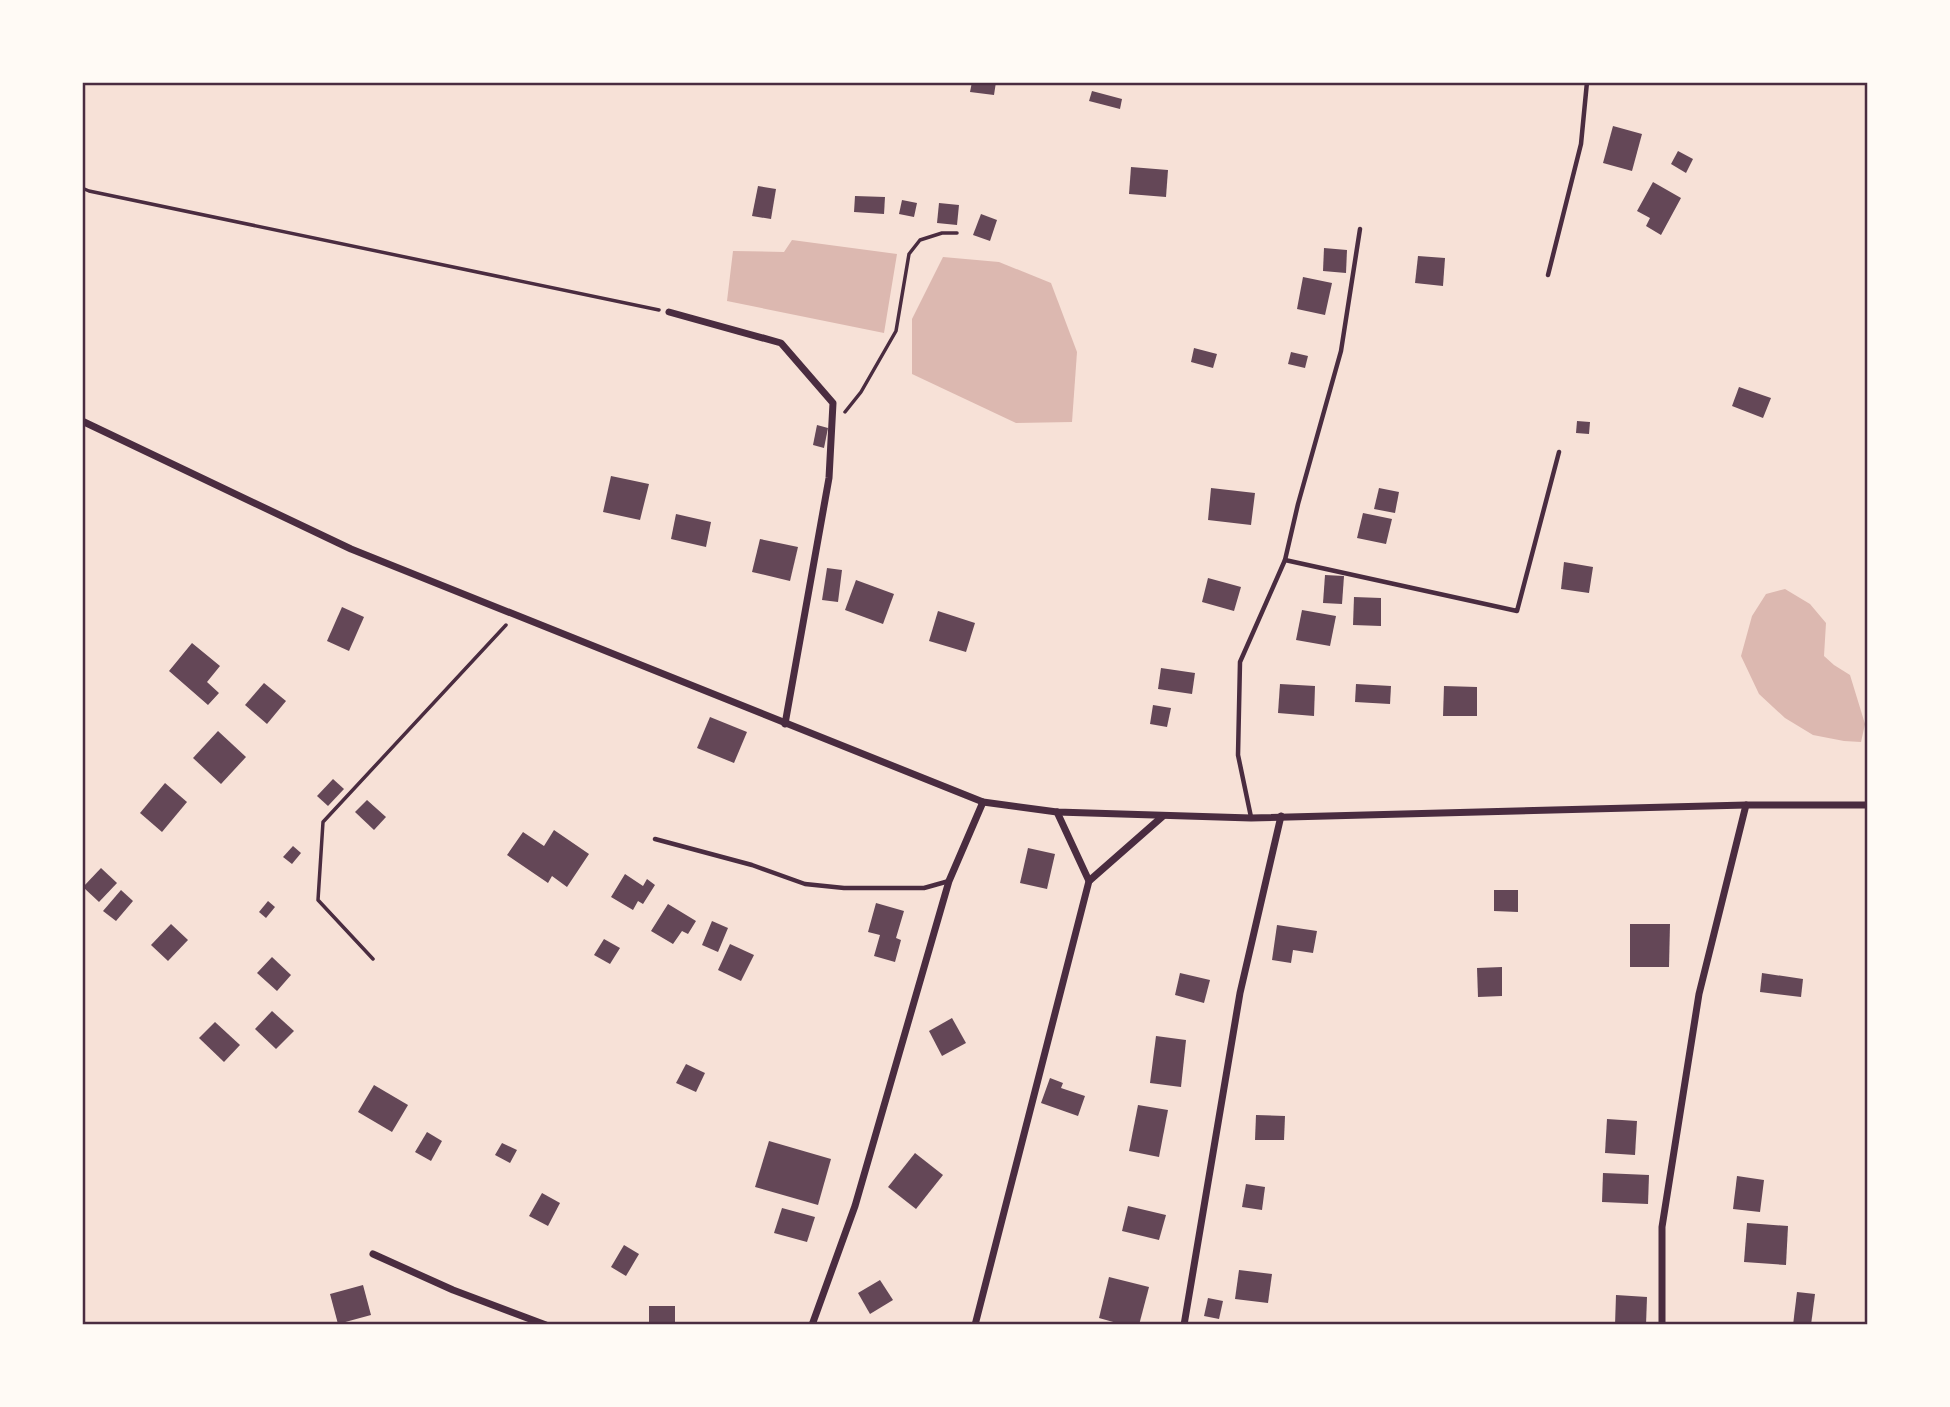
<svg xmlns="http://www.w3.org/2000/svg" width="1950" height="1407" font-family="Manrope,sans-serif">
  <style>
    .water { fill: #dcb8b0 }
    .building { fill: #644757 }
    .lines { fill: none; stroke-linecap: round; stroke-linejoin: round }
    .path { stroke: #4a2c40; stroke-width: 3.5 }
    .service { stroke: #4a2c40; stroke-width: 4.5 }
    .minor { stroke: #4a2c40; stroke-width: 7 }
    .neatline { fill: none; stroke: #4a2c40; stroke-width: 2.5 }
  </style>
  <rect width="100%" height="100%" fill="#f7e1d7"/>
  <!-- water -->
  <g class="water">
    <path d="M 792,240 L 897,254 L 884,333 L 727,301 L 733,251 L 784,252 Z"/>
    <path d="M 943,257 L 999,262 L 1051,283 L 1077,352 L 1072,422 L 1016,423 L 912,374 L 912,319 Z"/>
    <path d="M 1785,589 L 1810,604 L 1826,623 L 1824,656 L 1834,665 L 1850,675 L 1865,724 L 1861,742 L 1844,741 L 1813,735 L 1785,718 L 1759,694 L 1741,656 L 1752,616 L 1766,594 Z"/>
  </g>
  <!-- building -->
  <g class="building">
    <path d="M 972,82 L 996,82 L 994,95 L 970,92 Z"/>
    <path d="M 1092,91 L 1122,99 L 1120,109 L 1089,101 Z"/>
    <path d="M 1613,126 L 1642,134 L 1632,171 L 1603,163 Z"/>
    <path d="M 1678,151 L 1693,159 L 1686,173 L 1671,164 Z"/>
    <path d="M 1131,167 L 1168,170 L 1166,197 L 1129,194 Z"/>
    <path d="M 1653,182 L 1681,198 L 1661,235 L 1646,226 L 1650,218 L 1637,211 Z"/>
    <path d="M 758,186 L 776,189 L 771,219 L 752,216 Z"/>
    <path d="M 855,196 L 885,197 L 884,214 L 854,212 Z"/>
    <path d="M 902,200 L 917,203 L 914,217 L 899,214 Z"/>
    <path d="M 939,203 L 959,205 L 957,225 L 937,223 Z"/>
    <path d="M 981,214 L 997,220 L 990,241 L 973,235 Z"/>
    <path d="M 1324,248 L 1347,250 L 1346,273 L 1323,271 Z"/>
    <path d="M 1418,256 L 1445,258 L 1443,286 L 1415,283 Z"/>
    <path d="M 1303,277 L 1332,283 L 1325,315 L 1297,309 Z"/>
    <path d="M 1194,348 L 1217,354 L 1213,368 L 1191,362 Z"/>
    <path d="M 1291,352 L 1308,356 L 1305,368 L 1288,364 Z"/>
    <path d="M 1739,387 L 1771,398 L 1763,418 L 1732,406 Z"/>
    <path d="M 1577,421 L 1590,422 L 1589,434 L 1576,433 Z"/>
    <path d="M 817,425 L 828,428 L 824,448 L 813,445 Z"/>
    <path d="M 611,476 L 649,484 L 640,520 L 603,512 Z"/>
    <path d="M 1211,488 L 1255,493 L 1251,525 L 1208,520 Z"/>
    <path d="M 1379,488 L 1399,492 L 1395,513 L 1374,509 Z"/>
    <path d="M 1363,513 L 1392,519 L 1386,544 L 1357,538 Z"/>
    <path d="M 676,514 L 711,522 L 706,547 L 671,539 Z"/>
    <path d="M 760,539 L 798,547 L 790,581 L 752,572 Z"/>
    <path d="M 1564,562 L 1593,567 L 1589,593 L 1561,589 Z"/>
    <path d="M 827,568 L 842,570 L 838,602 L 822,600 Z"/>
    <path d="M 1325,575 L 1344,576 L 1342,604 L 1323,603 Z"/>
    <path d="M 1208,578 L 1241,587 L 1234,611 L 1202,602 Z"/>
    <path d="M 856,580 L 894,594 L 883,624 L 845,610 Z"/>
    <path d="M 1354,597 L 1381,598 L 1381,626 L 1353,625 Z"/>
    <path d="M 342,607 L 364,617 L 349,651 L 327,641 Z"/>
    <path d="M 1302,610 L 1336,616 L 1330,646 L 1296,640 Z"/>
    <path d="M 938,611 L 975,623 L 966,652 L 929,641 Z"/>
    <path d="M 192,643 L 220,666 L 207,682 L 219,693 L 208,705 L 169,671 Z"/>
    <path d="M 1161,668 L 1195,673 L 1192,694 L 1158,689 Z"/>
    <path d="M 264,683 L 286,701 L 267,724 L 245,705 Z"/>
    <path d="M 1280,684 L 1315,686 L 1314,716 L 1278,713 Z"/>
    <path d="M 1356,684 L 1391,686 L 1390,704 L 1355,702 Z"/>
    <path d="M 1444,686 L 1477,687 L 1477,716 L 1443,716 Z"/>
    <path d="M 1153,705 L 1171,708 L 1167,727 L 1150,724 Z"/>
    <path d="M 710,717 L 747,732 L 734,763 L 697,748 Z"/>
    <path d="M 218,731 L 246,757 L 221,784 L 193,758 Z"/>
    <path d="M 333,779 L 344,789 L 328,806 L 317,796 Z"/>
    <path d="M 165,783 L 187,802 L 162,832 L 140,813 Z"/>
    <path d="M 367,800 L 386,817 L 374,830 L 355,812 Z"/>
    <path d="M 554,830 L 589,854 L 567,887 L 552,876 L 548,883 L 507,855 L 523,832 L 544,846 Z"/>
    <path d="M 293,846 L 301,853 L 292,864 L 283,857 Z"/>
    <path d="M 1028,848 L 1055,854 L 1047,889 L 1020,883 Z"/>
    <path d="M 101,868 L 117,883 L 99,902 L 83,887 Z"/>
    <path d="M 625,874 L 643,886 L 647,879 L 655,885 L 643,904 L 638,901 L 633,910 L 611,897 Z"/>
    <path d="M 121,890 L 133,901 L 116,921 L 103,911 Z"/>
    <path d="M 1494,890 L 1518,890 L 1518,912 L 1494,911 Z"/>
    <path d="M 268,901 L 275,907 L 266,918 L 259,912 Z"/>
    <path d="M 876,903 L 904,911 L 896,938 L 901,940 L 895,962 L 874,956 L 880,935 L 868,932 Z"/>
    <path d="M 668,904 L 696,921 L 688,934 L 682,931 L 673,944 L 651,931 Z"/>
    <path d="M 712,921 L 728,928 L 718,952 L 702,945 Z"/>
    <path d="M 171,924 L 188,940 L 168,961 L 151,945 Z"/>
    <path d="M 1630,924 L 1670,924 L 1669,967 L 1630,967 Z"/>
    <path d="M 1277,925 L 1317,931 L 1313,953 L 1293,950 L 1291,963 L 1272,960 Z"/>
    <path d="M 604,939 L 620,948 L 610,964 L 594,955 Z"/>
    <path d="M 730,944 L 754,955 L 741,981 L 718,970 Z"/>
    <path d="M 272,957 L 291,975 L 277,991 L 257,973 Z"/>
    <path d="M 1502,967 L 1502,996 L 1478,997 L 1477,968 Z"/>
    <path d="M 1180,973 L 1210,980 L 1204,1003 L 1175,995 Z"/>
    <path d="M 1762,973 L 1803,979 L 1801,997 L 1760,992 Z"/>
    <path d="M 272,1011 L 294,1031 L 276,1049 L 255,1029 Z"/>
    <path d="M 952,1018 L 966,1043 L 942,1056 L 929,1031 Z"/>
    <path d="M 215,1022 L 240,1045 L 224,1062 L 199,1038 Z"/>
    <path d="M 1156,1036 L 1186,1040 L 1181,1087 L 1150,1083 Z"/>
    <path d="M 686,1064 L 705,1073 L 696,1092 L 676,1083 Z"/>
    <path d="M 1050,1078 L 1063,1083 L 1061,1088 L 1085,1096 L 1078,1116 L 1041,1103 Z"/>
    <path d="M 374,1085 L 408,1105 L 392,1132 L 358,1112 Z"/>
    <path d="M 1138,1105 L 1168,1110 L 1159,1157 L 1129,1151 Z"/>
    <path d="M 1256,1115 L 1285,1116 L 1284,1140 L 1255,1140 Z"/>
    <path d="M 1607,1119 L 1637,1121 L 1635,1155 L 1605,1153 Z"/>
    <path d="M 427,1132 L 442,1141 L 431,1161 L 415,1152 Z"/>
    <path d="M 769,1141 L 831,1159 L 818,1205 L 755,1187 Z"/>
    <path d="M 502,1143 L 517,1150 L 510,1163 L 495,1155 Z"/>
    <path d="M 915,1153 L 943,1175 L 916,1209 L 888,1187 Z"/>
    <path d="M 1603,1173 L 1649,1175 L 1648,1204 L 1602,1202 Z"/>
    <path d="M 1737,1176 L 1764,1180 L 1760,1212 L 1733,1209 Z"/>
    <path d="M 1246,1184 L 1265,1187 L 1262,1210 L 1242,1207 Z"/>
    <path d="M 542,1193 L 560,1203 L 548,1226 L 529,1216 Z"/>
    <path d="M 1128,1206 L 1166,1215 L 1159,1240 L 1122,1231 Z"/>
    <path d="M 782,1208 L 815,1217 L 807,1242 L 774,1233 Z"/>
    <path d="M 1747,1223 L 1788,1226 L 1786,1265 L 1744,1262 Z"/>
    <path d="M 624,1245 L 639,1254 L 626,1276 L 611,1267 Z"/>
    <path d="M 1239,1270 L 1272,1274 L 1268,1303 L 1235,1299 Z"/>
    <path d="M 1109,1277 L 1149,1287 L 1139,1325 L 1124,1325 L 1099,1318 Z"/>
    <path d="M 880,1280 L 893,1300 L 870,1314 L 858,1293 Z"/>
    <path d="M 363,1285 L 371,1315 L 338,1324 L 330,1294 Z"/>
    <path d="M 1797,1292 L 1815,1294 L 1811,1325 L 1793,1325 Z"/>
    <path d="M 1616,1295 L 1647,1297 L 1646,1325 L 1615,1325 Z"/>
    <path d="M 1208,1298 L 1223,1301 L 1219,1319 L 1204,1316 Z"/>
    <rect x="649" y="1306" width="26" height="19"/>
  </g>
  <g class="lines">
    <!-- path -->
    <g class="path">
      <path d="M 82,188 L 89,191 L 659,310"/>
      <path d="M 845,412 L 861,392 L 896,331 L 909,254 L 920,240 L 942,233 L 957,233"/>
      <path d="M 373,959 L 318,900 L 323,822 L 506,625"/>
    </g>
    <!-- service -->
    <g class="service">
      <path d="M 1548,275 L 1581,144 L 1587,82"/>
      <path d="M 1285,560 L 1517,611 L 1559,452"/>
      <path d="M 1251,817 L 1238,755 L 1240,662 L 1285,560 L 1298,504 L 1341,351 L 1360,229"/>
      <path d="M 655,839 L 752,865 L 805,884 L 844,888 L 924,888 L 949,881"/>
    </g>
    <!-- minor -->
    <g class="minor">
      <path d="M 669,312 L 781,343 L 833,403 L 829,478 L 785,724"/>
      <path d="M 82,421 L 351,549 L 983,802 L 1057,812 L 1251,818 L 1746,805 L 1868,805"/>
      <path d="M 1057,812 L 1089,881"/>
      <path d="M 373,1254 L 453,1290 L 546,1325"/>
      <path d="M 812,1325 L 855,1206 L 949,881 L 983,802"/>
      <path d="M 975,1325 L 1089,881 L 1163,816"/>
      <path d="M 1184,1325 L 1240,993 L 1281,816"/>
      <path d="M 1662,1325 L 1662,1227 L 1699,994 L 1746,805"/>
    </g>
  </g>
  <!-- border -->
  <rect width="1950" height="1407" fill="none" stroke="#fffaf5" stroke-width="168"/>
  <rect x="84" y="84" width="1782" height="1239" class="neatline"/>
</svg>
